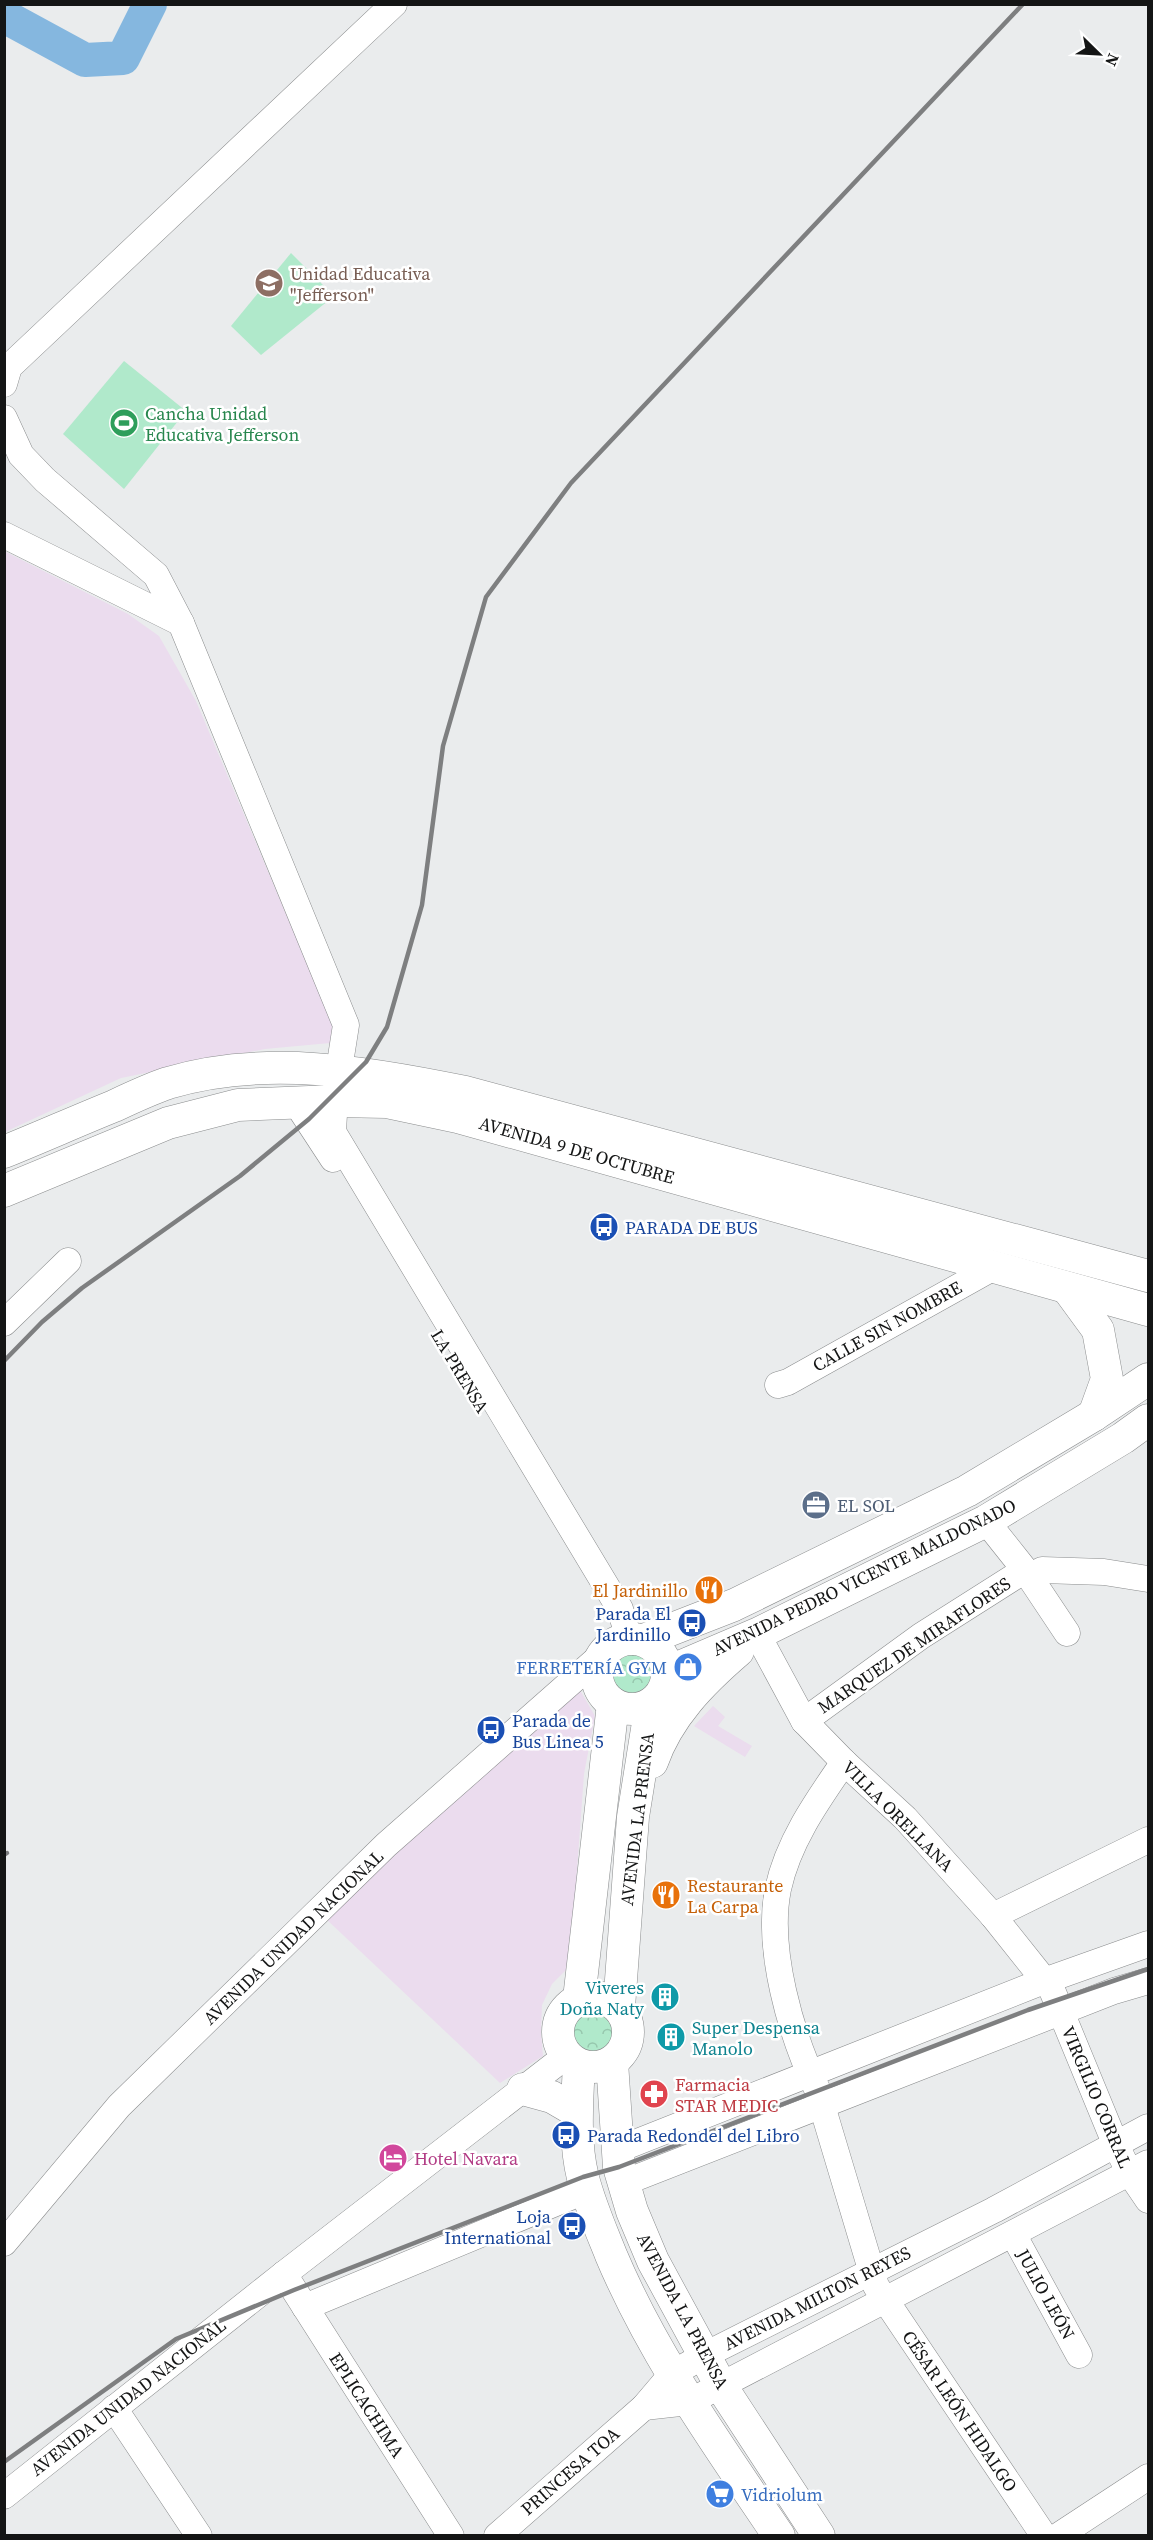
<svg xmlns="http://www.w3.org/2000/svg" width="1153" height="2540" font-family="'Source Serif 4',serif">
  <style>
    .commercial { fill: #ebdcee }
    .grass { fill: #b0e9cb }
    .park { fill: url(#park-crowns) }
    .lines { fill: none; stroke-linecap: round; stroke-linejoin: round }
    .river { stroke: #85b7df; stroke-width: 34 }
    .minor-casing { stroke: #8a8c8d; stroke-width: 27 }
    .major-casing { stroke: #8a8c8d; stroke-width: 33 }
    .minor { stroke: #fff; stroke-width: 26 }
    .major { stroke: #fff; stroke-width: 32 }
    .rail { stroke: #7e7f80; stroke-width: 4.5 }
    .labels { text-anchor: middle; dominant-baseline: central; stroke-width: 5; stroke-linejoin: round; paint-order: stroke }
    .education-label { font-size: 18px; fill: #785e54; stroke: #fff; text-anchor: start }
    .leisure-label { font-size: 18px; fill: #27864d; stroke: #fff; text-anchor: start }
    .street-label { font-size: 18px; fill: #141515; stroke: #fff }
    .transit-label { font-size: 18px; fill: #164399; stroke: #fff; text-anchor: start }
    .service-label { font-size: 18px; fill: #4e5e75; stroke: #fff; text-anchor: start }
    .food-label { font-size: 18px; fill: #c56008; stroke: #fff; text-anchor: end }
    .shop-label { font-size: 18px; fill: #366cbe; stroke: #fff; text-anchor: end }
    .culture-label { font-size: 18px; fill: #0d838f; stroke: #fff; text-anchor: end }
    .health-label { font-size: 18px; fill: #be3a42; stroke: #fff; text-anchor: start }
    .hotel-label { font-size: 18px; fill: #b23c85; stroke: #fff; text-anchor: start }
  </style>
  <defs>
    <pattern id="park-crowns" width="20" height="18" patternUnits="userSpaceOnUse" patternTransform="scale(1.5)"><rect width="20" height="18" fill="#b0e9cb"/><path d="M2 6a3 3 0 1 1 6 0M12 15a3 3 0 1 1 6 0" fill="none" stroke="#96c7ad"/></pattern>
  </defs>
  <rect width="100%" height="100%" fill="#eaeced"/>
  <!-- commercial -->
  <g class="commercial">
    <path d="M 4,551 L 128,614 L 159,636 L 196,701 L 333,1025 L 330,1043 L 265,1049 L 121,1078 L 5,1132 Z"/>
    <path d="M 577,1685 L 595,1716 L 584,1774 L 570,1966 L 552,1984 L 542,2005 L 541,2033 L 543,2056 L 500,2083 L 325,1918 Z"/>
    <path d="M 713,1706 L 725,1717 L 718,1726 L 752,1746 L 745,1757 L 694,1726 Z"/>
  </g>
  <!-- grass -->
  <g class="grass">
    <path d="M 291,253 L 334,296 L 261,355 L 231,326 Z"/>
    <path d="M 124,361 L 186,411 L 124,489 L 63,434 Z"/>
  </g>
  <!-- park -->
  <g class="park">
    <circle cx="634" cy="1674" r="29"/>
    <circle cx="593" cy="2031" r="30"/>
  </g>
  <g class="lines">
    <!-- river -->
    <path class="river" d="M 4,16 L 85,60 L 123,58 L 150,4"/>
    <!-- minor casing -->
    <g class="minor-casing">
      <g id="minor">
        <path d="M 4,384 L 9,367 L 394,4"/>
        <path d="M 4,418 L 21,455 L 45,480 L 156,575 L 181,623 L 346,1025 L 335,1095 L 333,1132 L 620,1609 L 629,1638"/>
        <path d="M 4,535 L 181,623"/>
        <path d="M 297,1104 L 333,1159"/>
        <path d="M 4,1323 L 68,1261"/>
        <path d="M 778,1385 L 788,1382 L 996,1266"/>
        <path d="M 986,1521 L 1025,1570 L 1067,1633"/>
        <path d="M 1030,1577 L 1042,1570 L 1104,1572 L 1148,1579"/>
        <path d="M 757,1634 L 804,1721 L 844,1762 L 905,1818 L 993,1916 L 1052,1990 L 1115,2143 L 1129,2172 L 1148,2200"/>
        <path d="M 804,1721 L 921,1636 L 1025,1570"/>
        <path d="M 844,1762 C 817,1801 788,1842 778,1889 C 766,1949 791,2035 817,2089 L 876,2286 L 1044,2536"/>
        <path d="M 993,1916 L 1148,1840"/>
        <path d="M 617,2150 L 1044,1981 L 1148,1944"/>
        <path d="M 623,2183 L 1114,1991 L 1148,1981"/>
        <path d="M 1013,2234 L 1079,2355"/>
        <path d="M 4,2243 L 119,2106 L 386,1845 L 604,1653"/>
        <path d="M 284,2274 L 451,2536"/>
        <path d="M 305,2307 L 587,2190"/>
        <path d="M 644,2407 L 689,2402 L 1148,2163"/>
        <path d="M 114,2408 L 199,2536"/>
        <path d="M 4,2496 L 284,2274 L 566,2056"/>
        <path d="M 497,2536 L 644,2407 L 672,2374 L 703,2356 L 994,2210 L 1148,2127"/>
        <path d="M 1058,2536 L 1148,2477"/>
      </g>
    </g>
    <!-- major casing -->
    <g class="major-casing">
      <g id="major">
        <path d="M 4,1152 C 41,1137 77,1121 114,1106 C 131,1098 150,1089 168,1083 C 265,1054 368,1072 465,1092 L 1148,1276"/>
        <path d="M 4,1191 L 168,1123 L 238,1105 L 334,1101 L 387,1102 L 458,1117 L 1148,1310"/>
        <path d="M 1068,1289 L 1098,1330 L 1107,1379 L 1094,1415"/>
        <circle cx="632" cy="1674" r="35"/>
        <path d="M 644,1640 L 734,1605 L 967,1491 L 1094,1415 L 1148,1379"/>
        <path d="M 668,1672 L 757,1634 L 986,1521 L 1123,1438 L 1148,1420"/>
        <path d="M 652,1762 C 668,1716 702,1682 738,1651"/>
        <circle cx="593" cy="2032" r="35"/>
        <path d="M 579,1999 L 613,1704"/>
        <path d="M 619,2007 L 633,1817 L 651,1704"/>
        <path d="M 612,2062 L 619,2167 L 632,2211 L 653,2261 L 721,2386 L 819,2536"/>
        <path d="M 579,2065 C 577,2102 574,2142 583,2178 C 590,2205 601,2230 611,2255 C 654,2357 718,2445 779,2536"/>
        <path d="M 523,2089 L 552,2097 L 576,2111"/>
      </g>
    </g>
    <!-- minor -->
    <use href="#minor" class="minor"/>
    <!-- major -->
    <use href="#major" class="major"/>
    <!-- rail -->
    <g class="rail">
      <path d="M 4,1361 L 42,1322 L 82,1288 L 240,1176 L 309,1119 L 366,1062 L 387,1027 L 422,905 L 443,746 L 486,597 L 571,483 L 1023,4"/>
      <path d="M 4,1855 L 7,1853"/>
      <path d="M 4,2462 L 176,2339 L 294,2290 L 583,2177 L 619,2167 L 1028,2010 L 1148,1969"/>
    </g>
  </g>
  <!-- icons -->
  <defs>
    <g id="school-disc" transform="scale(1.5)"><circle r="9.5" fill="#8d6e63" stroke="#fff"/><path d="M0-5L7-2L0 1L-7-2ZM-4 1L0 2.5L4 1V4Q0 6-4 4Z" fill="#fff"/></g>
    <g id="stadium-disc" transform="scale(1.5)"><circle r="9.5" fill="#2e9e5b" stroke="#fff"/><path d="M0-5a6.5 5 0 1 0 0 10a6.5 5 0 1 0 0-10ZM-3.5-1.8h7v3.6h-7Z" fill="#fff"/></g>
    <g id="bus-disc" transform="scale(1.5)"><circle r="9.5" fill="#1a4fb4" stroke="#fff"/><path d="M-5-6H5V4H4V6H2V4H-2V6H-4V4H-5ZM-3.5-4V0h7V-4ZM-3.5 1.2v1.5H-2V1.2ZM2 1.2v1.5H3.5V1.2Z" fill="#fff"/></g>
    <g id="office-disc" transform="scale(1.5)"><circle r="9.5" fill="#5c6f8a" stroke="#fff"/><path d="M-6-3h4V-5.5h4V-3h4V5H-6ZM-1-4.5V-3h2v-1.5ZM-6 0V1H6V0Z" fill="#fff"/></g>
    <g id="restaurant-disc" transform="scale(1.5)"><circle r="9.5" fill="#e8710a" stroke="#fff"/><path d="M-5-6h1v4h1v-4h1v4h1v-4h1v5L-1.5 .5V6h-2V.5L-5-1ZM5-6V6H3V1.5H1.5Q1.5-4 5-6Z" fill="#fff"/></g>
    <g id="shop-disc" transform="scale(1.5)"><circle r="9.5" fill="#3f7fe0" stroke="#fff"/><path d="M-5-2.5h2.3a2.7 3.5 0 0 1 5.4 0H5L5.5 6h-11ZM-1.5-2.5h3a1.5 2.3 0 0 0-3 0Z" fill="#fff"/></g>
    <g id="building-disc" transform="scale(1.5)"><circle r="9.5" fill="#0f9aa8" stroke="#fff"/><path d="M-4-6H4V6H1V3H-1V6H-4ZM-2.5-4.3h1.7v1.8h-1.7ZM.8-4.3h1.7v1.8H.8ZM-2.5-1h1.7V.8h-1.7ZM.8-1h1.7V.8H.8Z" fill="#fff"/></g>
    <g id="pharmacy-disc" transform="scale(1.5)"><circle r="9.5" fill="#e0444e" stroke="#fff"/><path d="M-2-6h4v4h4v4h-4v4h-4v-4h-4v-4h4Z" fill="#fff"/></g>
    <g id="hotel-disc" transform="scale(1.5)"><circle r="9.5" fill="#d1479c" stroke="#fff"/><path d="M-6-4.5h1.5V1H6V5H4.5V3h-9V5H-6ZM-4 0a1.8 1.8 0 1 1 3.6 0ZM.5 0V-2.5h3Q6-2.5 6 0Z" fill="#fff"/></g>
    <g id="supermarket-disc" transform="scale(1.5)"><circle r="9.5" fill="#3f7fe0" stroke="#fff"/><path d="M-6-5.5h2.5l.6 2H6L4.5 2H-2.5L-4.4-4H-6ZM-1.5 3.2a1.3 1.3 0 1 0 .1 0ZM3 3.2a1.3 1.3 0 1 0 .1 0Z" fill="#fff"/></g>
  </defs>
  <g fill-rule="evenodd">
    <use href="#school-disc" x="269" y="283"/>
    <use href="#stadium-disc" x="124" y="423"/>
    <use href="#bus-disc" x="604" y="1227"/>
    <use href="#office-disc" x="816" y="1505"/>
    <use href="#restaurant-disc" x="709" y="1590"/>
    <use href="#bus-disc" x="692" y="1623"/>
    <use href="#shop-disc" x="688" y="1667"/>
    <use href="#bus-disc" x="491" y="1730"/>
    <use href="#restaurant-disc" x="666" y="1895"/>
    <use href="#building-disc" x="665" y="1997"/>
    <use href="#building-disc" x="671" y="2037"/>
    <use href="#pharmacy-disc" x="654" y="2094"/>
    <use href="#bus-disc" x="566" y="2135"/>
    <use href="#hotel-disc" x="393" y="2158"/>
    <use href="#bus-disc" x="572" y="2226"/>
    <use href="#supermarket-disc" x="720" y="2494"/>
  </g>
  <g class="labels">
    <!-- education labels -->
    <g class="education-label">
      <text x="290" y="273">Unidad Educativa<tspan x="290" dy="21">"Jefferson"</tspan></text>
    </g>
    <!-- leisure labels -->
    <g class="leisure-label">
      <text x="145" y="413">Cancha Unidad<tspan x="145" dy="21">Educativa Jefferson</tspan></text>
    </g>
    <!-- street labels -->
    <g class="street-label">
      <text transform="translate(577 1150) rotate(16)">AVENIDA 9 DE OCTUBRE</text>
      <text transform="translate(887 1326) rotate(-29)">CALLE SIN NOMBRE</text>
      <text transform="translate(460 1371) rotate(59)">LA PRENSA</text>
      <text transform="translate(864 1577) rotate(-26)">AVENIDA PEDRO VICENTE MALDONADO</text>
      <text transform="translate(914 1645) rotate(-34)">MARQUEZ DE MIRAFLORES</text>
      <text transform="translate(898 1816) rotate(45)">VILLA ORELLANA</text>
      <text transform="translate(637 1819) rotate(-83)">AVENIDA LA PRENSA</text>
      <text transform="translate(293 1937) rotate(-44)">AVENIDA UNIDAD NACIONAL</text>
      <text transform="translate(1097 2097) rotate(67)">VIRGILIO CORRAL</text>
      <text transform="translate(1046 2294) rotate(61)">JULIO LEÓN</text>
      <text transform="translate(817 2298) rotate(-27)">AVENIDA MILTON REYES</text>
      <text transform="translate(683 2311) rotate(62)">AVENIDA LA PRENSA</text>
      <text transform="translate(128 2397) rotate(-38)">AVENIDA UNIDAD NACIONAL</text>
      <text transform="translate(367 2405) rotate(57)">EPLICACHIMA</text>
      <text transform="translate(960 2411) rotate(56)">CÉSAR LEÓN HIDALGO</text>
      <text transform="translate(570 2471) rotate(-41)">PRINCESA TOA</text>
    </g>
    <!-- transit labels -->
    <g class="transit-label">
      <text x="625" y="1227">PARADA DE BUS</text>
      <text x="671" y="1613" text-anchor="end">Parada El<tspan x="671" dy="21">Jardinillo</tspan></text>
      <text x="512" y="1720">Parada de<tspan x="512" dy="21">Bus Linea 5</tspan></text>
      <text x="587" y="2135">Parada Redondel del Libro</text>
      <text x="551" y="2216" text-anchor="end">Loja<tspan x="551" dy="21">International</tspan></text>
    </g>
    <!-- service labels -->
    <g class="service-label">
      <text x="837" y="1505">EL SOL</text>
    </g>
    <!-- food labels -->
    <g class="food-label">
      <text x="688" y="1590">El Jardinillo</text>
      <text x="687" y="1885" text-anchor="start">Restaurante<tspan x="687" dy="21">La Carpa</tspan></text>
    </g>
    <!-- shop labels -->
    <g class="shop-label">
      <text x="667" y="1667">FERRETERÍA GYM</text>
      <text x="741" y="2494" text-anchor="start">Vidriolum</text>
    </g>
    <!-- culture labels -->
    <g class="culture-label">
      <text x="644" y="1987">Viveres<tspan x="644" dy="21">Doña Naty</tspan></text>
      <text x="692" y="2027" text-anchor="start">Super Despensa<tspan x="692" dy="21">Manolo</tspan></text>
    </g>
    <!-- health labels -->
    <g class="health-label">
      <text x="675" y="2084">Farmacia<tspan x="675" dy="21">STAR MEDIC</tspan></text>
    </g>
    <!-- hotel labels -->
    <g class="hotel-label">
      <text x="414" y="2158">Hotel Navara</text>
    </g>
  </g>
  <!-- border -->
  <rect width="1153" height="2540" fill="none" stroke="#141515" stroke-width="12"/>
  <!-- north arrow -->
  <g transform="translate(1099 54) rotate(114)" stroke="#ffffff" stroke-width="4.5" paint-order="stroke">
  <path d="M0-4.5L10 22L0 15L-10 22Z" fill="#141515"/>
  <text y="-9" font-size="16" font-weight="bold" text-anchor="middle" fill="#141515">N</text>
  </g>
</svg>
